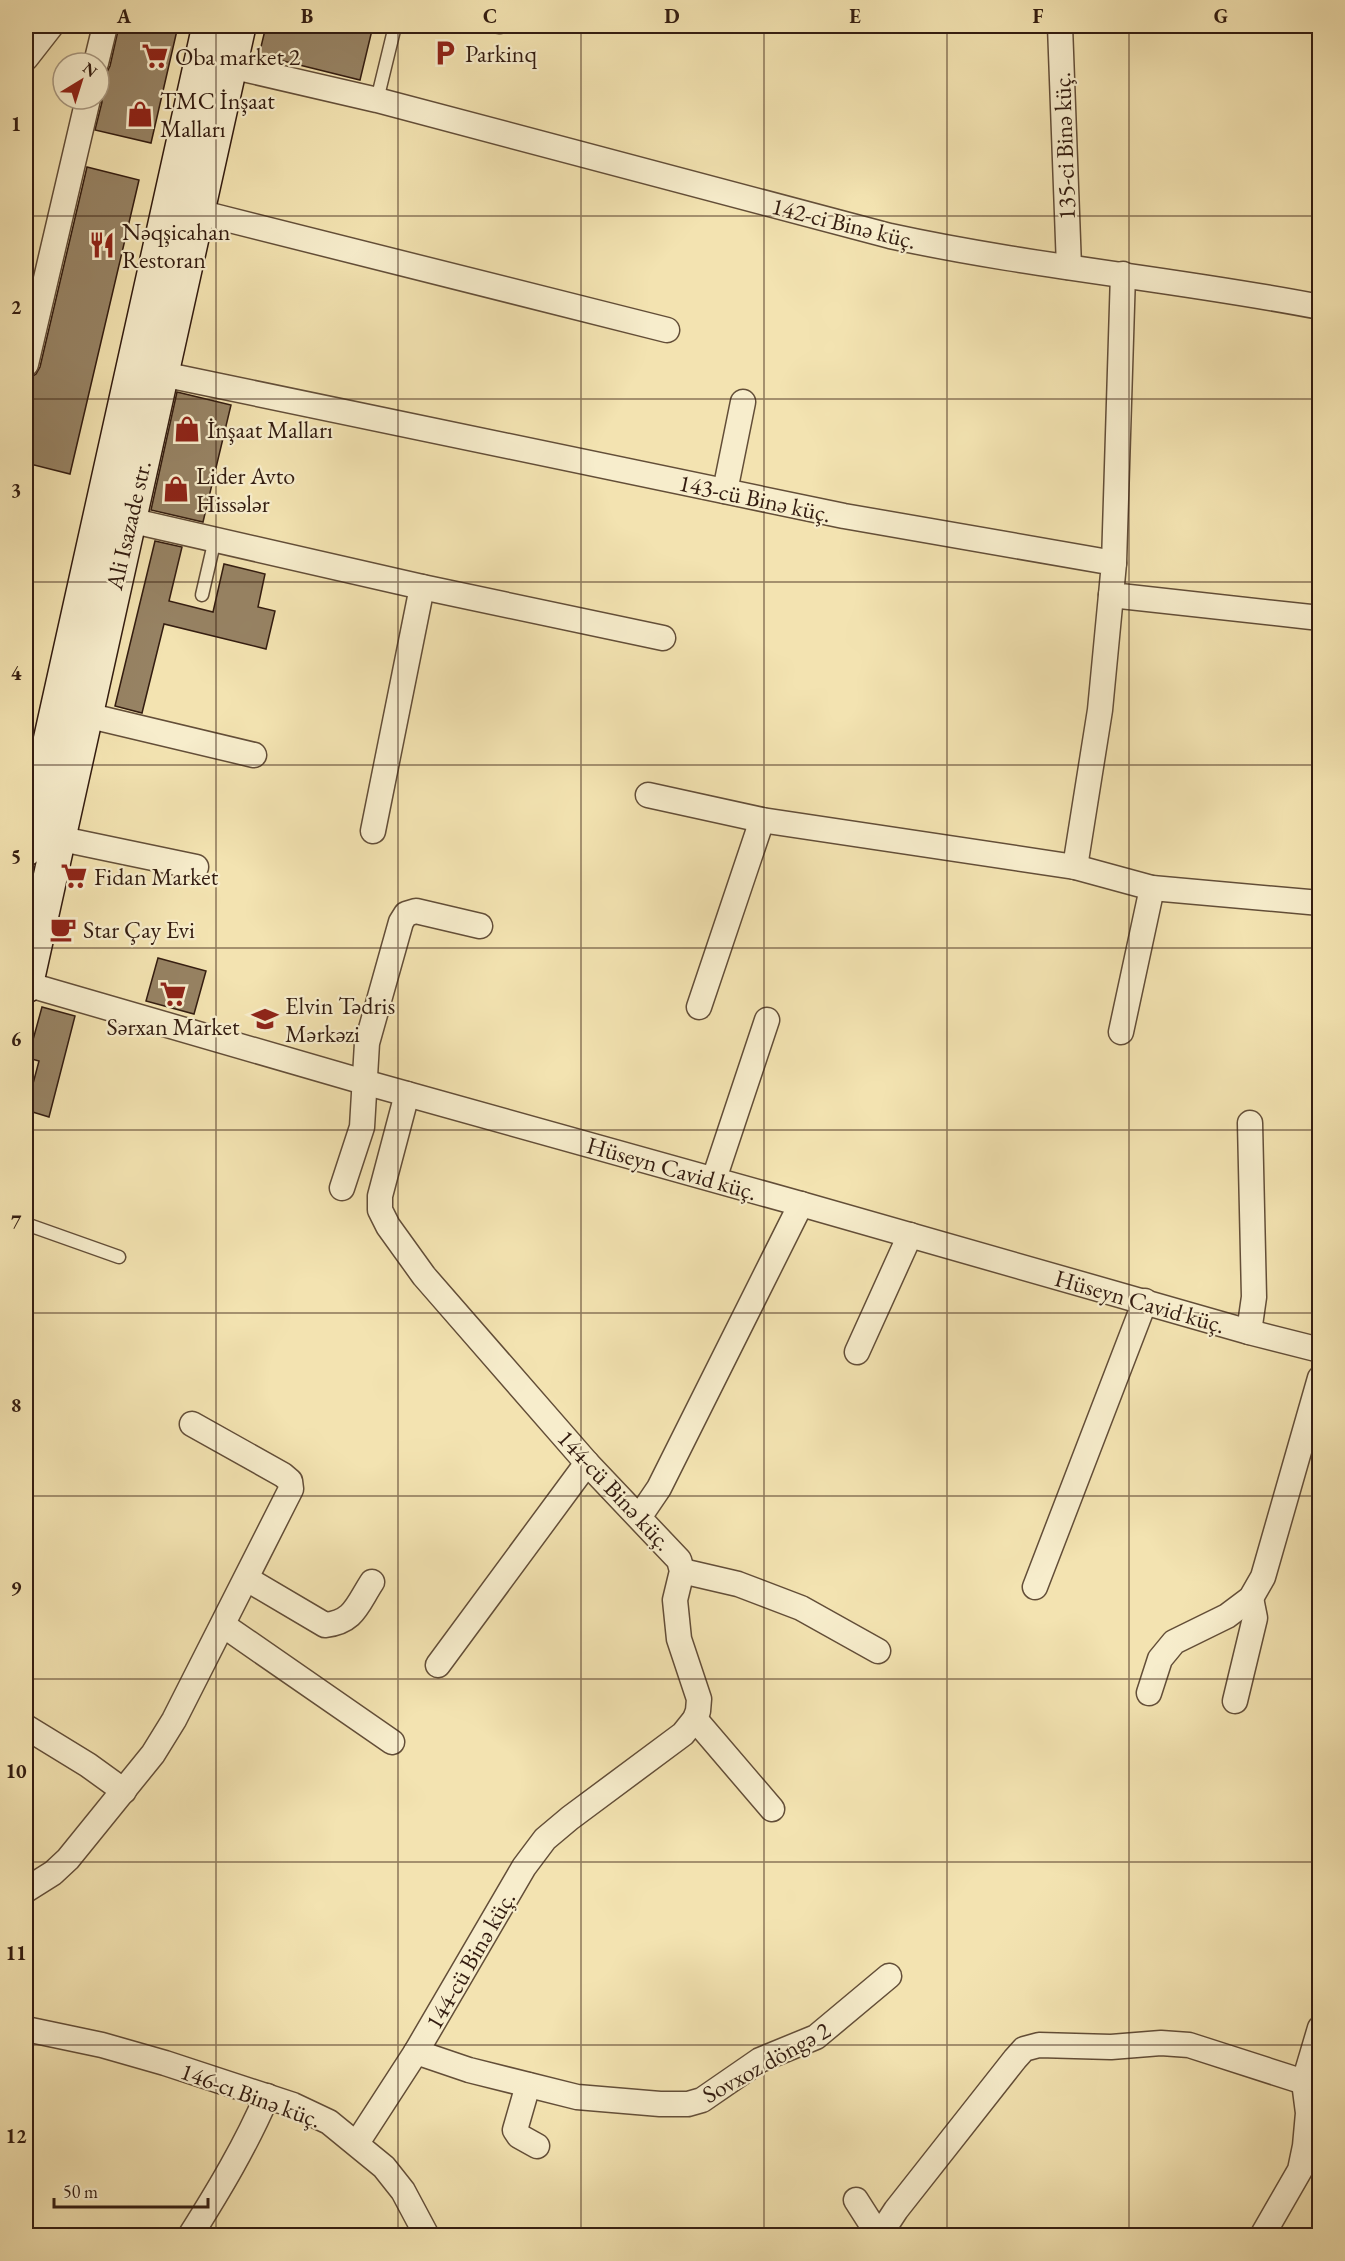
<svg xmlns="http://www.w3.org/2000/svg" width="1345" height="2261" font-family="'EB Garamond',serif">
  <style>
    .building { fill: #978364; stroke: #331c10; stroke-width: 1.5 }
    .lines { fill: none; stroke-linecap: round; stroke-linejoin: round }
    .lane-casing { stroke: #634e38; stroke-width: 15 }
    .street-casing { stroke: #634e38; stroke-width: 27 }
    .secondary-casing { stroke: #331c10; stroke-width: 36 }
    .lane { stroke: #f7edcc; stroke-width: 12 }
    .street { stroke: #f7edcc; stroke-width: 24 }
    .secondary { stroke: #f7edcc; stroke-width: 33 }
    .grid { fill: none; stroke: #331c10; stroke-width: 1.5; stroke-opacity: 0.55 }
    .labels { text-anchor: middle; dominant-baseline: central; stroke-width: 4.5; stroke-linejoin: round; paint-order: stroke }
    .poi-label { font-size: 24px; fill: #331c10; stroke: #f7edcc; text-anchor: start }
    .street-label { font-size: 24px; fill: #331c10; stroke: #f7edcc }
    .neatline { fill: none; stroke: #331c10; stroke-width: 2 }
    .grid-label { font-size: 20px; text-anchor: middle; font-weight: bold; fill: #331c10 }
  </style>
  <rect width="100%" height="100%" fill="#f3e3b1"/>
  <filter id="stains"><feTurbulence type="fractalNoise" baseFrequency=".00333" numOctaves="4"/><feColorMatrix values="0 0 0 0 .2 0 0 0 0 .09 0 0 0 0 .02 0 0 0 .5 -.17"/></filter>
  <radialGradient id="worn" r=".72"><stop offset=".6" stop-color="#630" stop-opacity="0"/><stop offset="1" stop-color="#630" stop-opacity=".3"/></radialGradient>
  <!-- building -->
  <g class="building">
    <path d="M 119,26 L 144,30 L 145,26 L 178,26 L 151,143 L 95,130 L 102,102 L 99,84 L 101,76 L 107,72 L 110,66 Z"/>
    <path d="M 266,26 L 373,26 L 360,80 L 259,55 Z"/>
    <path d="M 87,167 L 139,180 L 70,474 L 26,463 L 26,396 L 30,378 L 36,374 L 40,367 Z"/>
    <path d="M 177,392 L 231,405 L 203,522 L 151,510 Z"/>
    <path d="M 155,541 L 182,547 L 169,601 L 213,612 L 224,564 L 265,574 L 258,607 L 275,611 L 266,649 L 164,624 L 142,713 L 115,706 Z"/>
    <path d="M 158,958 L 206,971 L 194,1014 L 146,1001 Z"/>
    <path d="M 42,1007 L 75,1016 L 49,1117 L 26,1110 L 39,1061 L 28,1058 Z"/>
  </g>
  <g class="lines">
    <!-- lane casing -->
    <g class="lane-casing">
      <g id="lane">
        <path d="M 493,26 L 500,27"/>
        <path d="M 377,100 L 395,26"/>
        <path d="M 202,595 L 215,539"/>
        <path d="M 26,1224 L 119,1257"/>
      </g>
    </g>
    <!-- street casing -->
    <g class="street-casing">
      <g id="street">
        <path d="M 1060,26 L 1069,267"/>
        <path d="M 26,58 L 51,26"/>
        <path d="M 96,63 L 105,26"/>
        <path d="M 230,66 L 377,100 L 890,236 C 1032,267 1177,279 1320,307"/>
        <path d="M 198,212 L 667,330"/>
        <path d="M 26,364 L 88,99"/>
        <path d="M 162,374 L 844,516 L 1114,563 L 1111,595 L 1320,618"/>
        <path d="M 725,491 L 743,402"/>
        <path d="M 129,520 L 422,587 L 663,638"/>
        <path d="M 1114,563 L 1123,274"/>
        <path d="M 86,715 L 254,755"/>
        <path d="M 648,795 L 762,820 L 1075,867 L 1152,888 L 1320,903"/>
        <path d="M 373,831 L 422,587"/>
        <path d="M 57,838 L 196,867"/>
        <path d="M 1075,867 L 1100,710 L 1111,595"/>
        <path d="M 26,984 L 364,1082 L 801,1204 L 1249,1332 L 1320,1350"/>
        <path d="M 699,1007 L 762,820"/>
        <path d="M 1121,1032 L 1152,888"/>
        <path d="M 714,1179 L 767,1020"/>
        <path d="M 342,1188 L 362,1127 L 367,1043 L 401,922 L 406,914 L 416,911 L 480,926"/>
        <path d="M 1249,1332 L 1254,1297 L 1250,1123"/>
        <path d="M 857,1352 L 910,1235"/>
        <path d="M 640,1516 L 659,1488 L 801,1204"/>
        <path d="M 682,1571 L 738,1584 L 801,1608 L 878,1651"/>
        <path d="M 247,1579 L 325,1625 C 354,1622 357,1605 372,1582"/>
        <path d="M 1035,1587 L 1145,1301"/>
        <path d="M 223,1625 L 392,1742"/>
        <path d="M 438,1665 L 587,1463"/>
        <path d="M 1149,1693 L 1160,1659 L 1174,1642 L 1227,1616 L 1251,1598 L 1263,1577 L 1320,1378"/>
        <path d="M 1235,1701 L 1255,1618 L 1251,1598"/>
        <path d="M 695,1719 L 772,1809"/>
        <path d="M 26,1727 L 88,1765 L 124,1791"/>
        <path d="M 26,1890 L 53,1873 L 68,1859 L 153,1754 L 174,1720 L 291,1489 L 290,1481 L 283,1475 L 192,1424"/>
        <path d="M 26,2029 L 102,2045 L 165,2063 L 293,2105 L 329,2122 L 384,2167 L 403,2191 L 427,2236"/>
        <path d="M 416,2052 L 469,2070 L 577,2097 L 660,2104 L 688,2104 L 702,2100 L 760,2060 L 816,2037 L 889,1976"/>
        <path d="M 528,2085 L 515,2130 L 519,2136 L 537,2146"/>
        <path d="M 357,2143 L 416,2052 L 524,1867 L 545,1839 L 570,1818 L 683,1734 L 695,1719 L 698,1711 L 699,1699 L 679,1639 L 675,1600 L 682,1571 L 679,1560 L 587,1463 L 424,1276 L 388,1226 L 380,1210 L 380,1196 L 407,1094"/>
        <path d="M 856,2200 L 879,2236 L 896,2210 L 1015,2059 L 1024,2049 L 1039,2045 L 1111,2047 L 1161,2043 L 1189,2045 L 1304,2082"/>
        <path d="M 190,2236 C 219,2190 246,2145 267,2096"/>
        <path d="M 1262,2236 L 1300,2170 L 1305,2146 L 1308,2113 L 1304,2082 L 1320,2028"/>
      </g>
    </g>
    <!-- secondary casing -->
    <g class="secondary-casing">
      <g id="secondary">
        <path d="M 26,849 L 209,26"/>
        <path d="M 26,986 L 239,26"/>
      </g>
    </g>
    <!-- lane -->
    <use href="#lane" class="lane"/>
    <!-- street -->
    <use href="#street" class="street"/>
    <!-- secondary -->
    <use href="#secondary" class="secondary"/>
  </g>
  <!-- grid -->
  <path class="grid" d="M 216,26 L 216,2236M 398,26 L 398,2236M 581,26 L 581,2236M 764,26 L 764,2236M 947,26 L 947,2236M 1129,26 L 1129,2236M 26,216 L 1320,216M 26,399 L 1320,399M 26,582 L 1320,582M 26,765 L 1320,765M 26,948 L 1320,948M 26,1130 L 1320,1130M 26,1313 L 1320,1313M 26,1496 L 1320,1496M 26,1679 L 1320,1679M 26,1862 L 1320,1862M 26,2045 L 1320,2045"/>
  <!-- icons -->
  <defs>
    <g id="parking-bare" transform="scale(2.07)"><path d="M-3.5-5.5H1a3.5 3.5 0 0 1 0 7H-1V5.5H-3.5ZM-1-3.4V-.6H.8a1.4 1.4 0 0 0 0-2.8Z" fill="#8f2418" stroke="#f7edcc" stroke-width="2.5" paint-order="stroke"/></g>
    <g id="supermarket-bare" transform="scale(2.07)"><path d="M-6-5.5h2.5l.6 2H6L4.5 2H-2.5L-4.4-4H-6ZM-1.5 3.2a1.3 1.3 0 1 0 .1 0ZM3 3.2a1.3 1.3 0 1 0 .1 0Z" fill="#8f2418" stroke="#f7edcc" stroke-width="2.5" paint-order="stroke"/></g>
    <g id="shop-bare" transform="scale(2.07)"><path d="M-5-2.5h2.3a2.7 3.5 0 0 1 5.4 0H5L5.5 6h-11ZM-1.5-2.5h3a1.5 2.3 0 0 0-3 0Z" fill="#8f2418" stroke="#f7edcc" stroke-width="2.5" paint-order="stroke"/></g>
    <g id="restaurant-bare" transform="scale(2.07)"><path d="M-5-6h1v4h1v-4h1v4h1v-4h1v5L-1.5 .5V6h-2V.5L-5-1ZM5-6V6H3V1.5H1.5Q1.5-4 5-6Z" fill="#8f2418" stroke="#f7edcc" stroke-width="2.5" paint-order="stroke"/></g>
    <g id="cafe-bare" transform="scale(2.07)"><path d="M-5.5-4.5H6V0H3Q3 3.5 0 3.5H-2.5Q-5.5 3.5-5.5 0ZM3-3.2v2h1.7v-2ZM-6 4.5H4V6H-6Z" fill="#8f2418" stroke="#f7edcc" stroke-width="2.5" paint-order="stroke"/></g>
    <g id="university-bare" transform="scale(2.07)"><path d="M0-5L7-2L0 1L-7-2ZM-4 1L0 2.5L4 1V4Q0 6-4 4Z" fill="#8f2418" stroke="#f7edcc" stroke-width="2.5" paint-order="stroke"/></g>
  </defs>
  <g fill-rule="evenodd">
    <use href="#parking-bare" x="445" y="53"/>
    <use href="#supermarket-bare" x="155" y="56"/>
    <use href="#shop-bare" x="140" y="114"/>
    <use href="#restaurant-bare" x="102" y="245"/>
    <use href="#shop-bare" x="187" y="429"/>
    <use href="#shop-bare" x="176" y="489"/>
    <use href="#supermarket-bare" x="74" y="876"/>
    <use href="#cafe-bare" x="63" y="929"/>
    <use href="#supermarket-bare" x="173" y="994"/>
    <use href="#university-bare" x="265" y="1019"/>
  </g>
  <g class="labels">
    <!-- poi labels -->
    <g class="poi-label">
      <text x="465" y="53">Parkinq</text>
      <text x="175" y="56">Oba market 2</text>
      <text x="160" y="100">TMC İnşaat<tspan x="160" dy="28">Malları</tspan></text>
      <text x="122" y="231">Nəqşicahan<tspan x="122" dy="28">Restoran</tspan></text>
      <text x="207" y="429">İnşaat Malları</text>
      <text x="196" y="475">Lider Avto<tspan x="196" dy="28">Hissələr</tspan></text>
      <text x="94" y="876">Fidan Market</text>
      <text x="83" y="929">Star Çay Evi</text>
      <text x="285" y="1005">Elvin Tədris<tspan x="285" dy="28">Mərkəzi</tspan></text>
      <text x="173" y="1026" text-anchor="middle">Sərxan Market</text>
    </g>
    <!-- street labels -->
    <g class="street-label">
      <text transform="translate(1064 146) rotate(-92)">135-ci Binə küç.</text>
      <text transform="translate(844 223) rotate(14)">142-ci Binə küç.</text>
      <text transform="translate(755 498) rotate(12)">143-cü Binə küç.</text>
      <text transform="translate(128 525) rotate(-77)">Ali Isazade str.</text>
      <text transform="translate(672 1168) rotate(16)">Hüseyn Cavid küç.</text>
      <text transform="translate(1140 1301) rotate(16)">Hüseyn Cavid küç.</text>
      <text transform="translate(615 1490) rotate(47)">144-cü Binə küç.</text>
      <text transform="translate(470 1960) rotate(-60)">144-cü Binə küç.</text>
      <text transform="translate(766 2062) rotate(-29)">Sovxoz döngə 2</text>
      <text transform="translate(251 2095) rotate(20)">146-cı Binə küç.</text>
    </g>
  </g>
  <!-- margin -->
  <rect width="1345" height="2261" fill="none" stroke="#f3e3b1" stroke-width="66"/>
  <!-- north arrow -->
  <g transform="translate(81 81) rotate(38)"><circle r="28" fill="#f7edcc" stroke="#a99981" stroke-width="1.5"/>
  <path d="M0-4.5L10 22L0 15L-10 22Z" fill="#8f2418"/>
  <text y="-9" font-size="16" font-weight="bold" text-anchor="middle" fill="#331c10">N</text>
  </g>
  <!-- scale -->
  <path d="M54 2198v9h154v-9" fill="none" stroke="#331c10" stroke-width="3"/>
  <text x="63" y="2198" font-size="18" fill="#331c10" stroke="#f7edcc" stroke-width="4.5" paint-order="stroke">50 m</text>
  <rect x="33" y="33" width="1279" height="2195" class="neatline"/>
  <g class="grid-label">
    <text x="124" y="23">A</text>
    <text x="307" y="23">B</text>
    <text x="490" y="23">C</text>
    <text x="672" y="23">D</text>
    <text x="855" y="23">E</text>
    <text x="1038" y="23">F</text>
    <text x="1221" y="23">G</text>
    <text x="16" y="131">1</text>
    <text x="16" y="314">2</text>
    <text x="16" y="497">3</text>
    <text x="16" y="680">4</text>
    <text x="16" y="863">5</text>
    <text x="16" y="1046">6</text>
    <text x="16" y="1229">7</text>
    <text x="16" y="1412">8</text>
    <text x="16" y="1595">9</text>
    <text x="16" y="1778">10</text>
    <text x="16" y="1960">11</text>
    <text x="16" y="2143">12</text>
  </g>
  <rect width="100%" height="100%" filter="url(#stains)"/>
  <rect width="100%" height="100%" fill="url(#worn)"/>
</svg>
